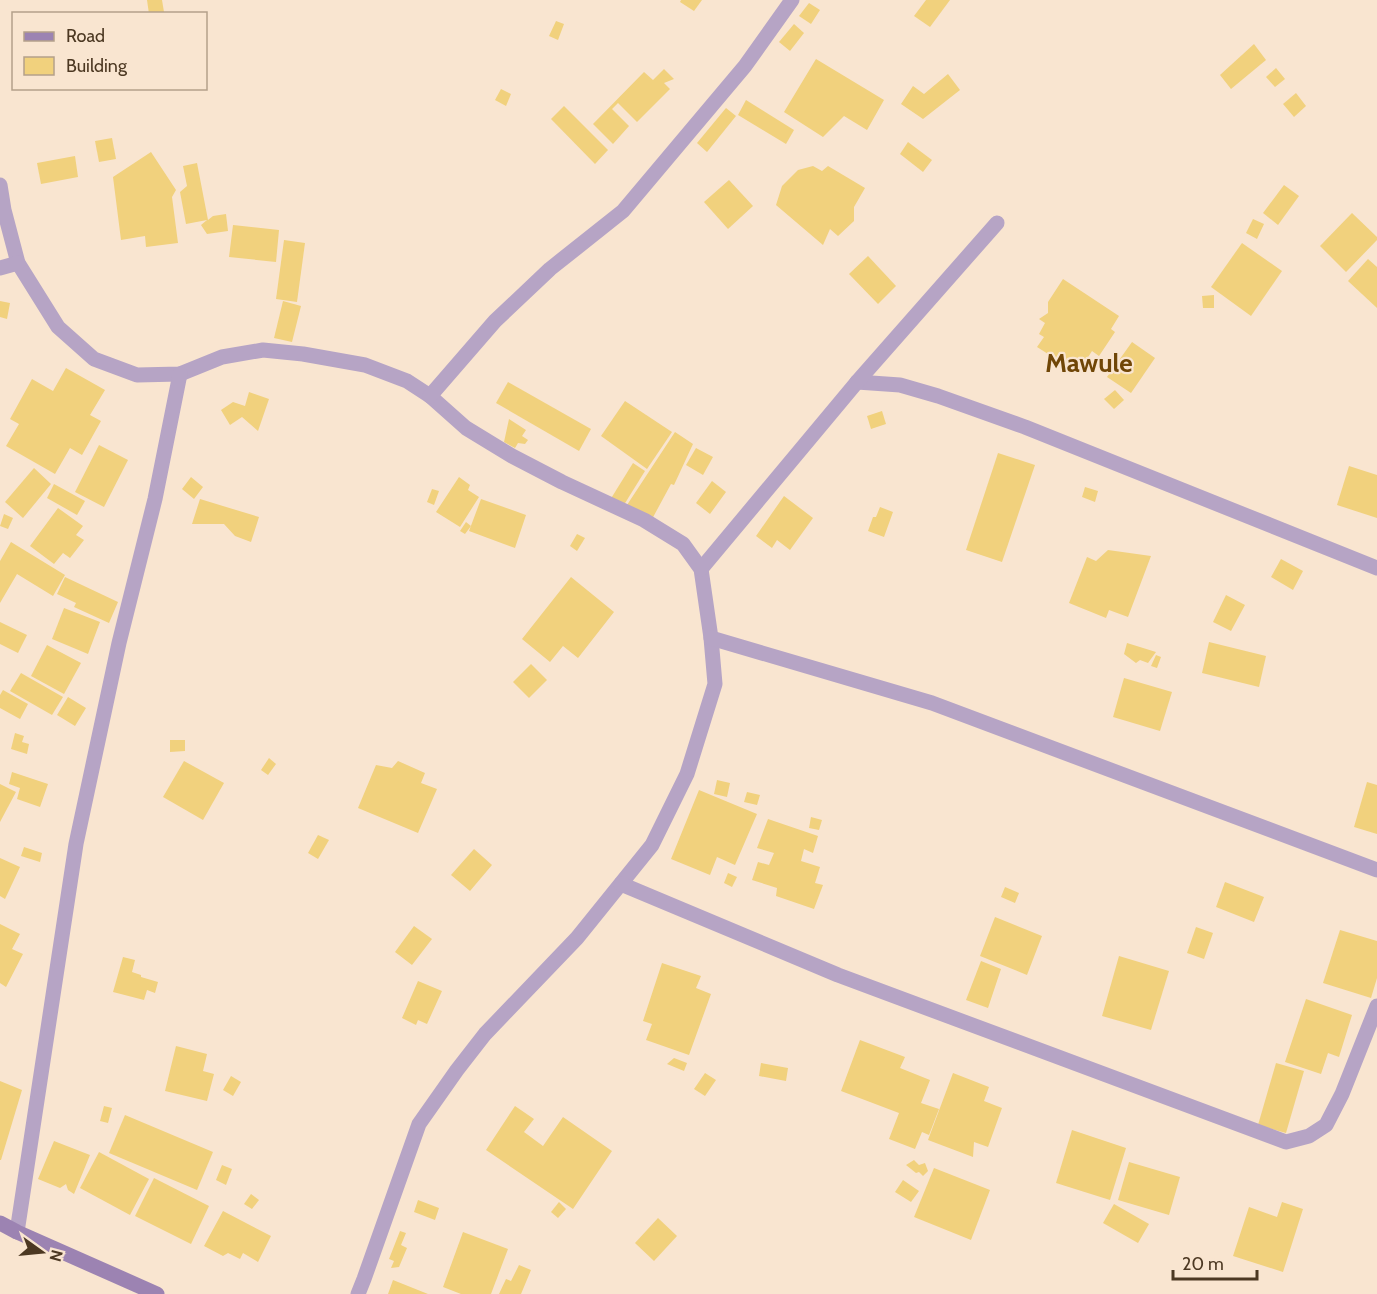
<svg xmlns="http://www.w3.org/2000/svg" width="1377" height="1294" font-family="Cabin,sans-serif">
  <style>
    .building { fill: #f1d17d }
    .lines { fill: none; stroke-linecap: round; stroke-linejoin: round }
    .street { stroke: #b6a4c5; stroke-width: 15 }
    .secondary { stroke: #9c83b2; stroke-width: 15 }
    .labels { text-anchor: middle; dominant-baseline: central; stroke-width: 4.5; stroke-linejoin: round; paint-order: stroke }
    .quarter-label { font-size: 26px; font-weight: bold; fill: #704607; stroke: #f9e5d0 }
  </style>
  <rect width="100%" height="100%" fill="#f9e5d0"/>
  <!-- building -->
  <g class="building">
    <path d="M 147,0 L 162,0 L 164,12 L 149,14 Z"/>
    <path d="M 681,0 L 702,0 L 694,11 L 680,2 Z"/>
    <path d="M 926,0 L 950,0 L 930,27 L 914,16 Z"/>
    <path d="M 809,3 L 820,10 L 811,24 L 799,16 Z"/>
    <path d="M 556,21 L 564,24 L 558,40 L 549,36 Z"/>
    <path d="M 794,24 L 804,33 L 790,51 L 779,42 Z"/>
    <path d="M 1254,44 L 1266,60 L 1231,89 L 1220,75 Z"/>
    <path d="M 816,59 L 884,100 L 867,130 L 844,116 L 823,137 L 784,112 Z"/>
    <path d="M 1276,68 L 1285,79 L 1275,87 L 1266,77 Z"/>
    <path d="M 664,69 L 674,79 L 664,83 L 670,89 L 637,122 L 618,103 L 612,109 L 629,126 L 613,144 L 593,124 L 644,72 L 653,80 Z"/>
    <path d="M 948,74 L 960,90 L 923,119 L 901,104 L 913,86 L 924,94 Z"/>
    <path d="M 501,89 L 511,94 L 506,106 L 495,100 Z"/>
    <path d="M 1296,93 L 1306,106 L 1294,117 L 1283,104 Z"/>
    <path d="M 746,100 L 794,130 L 786,144 L 738,115 Z"/>
    <path d="M 564,106 L 608,150 L 595,164 L 551,119 Z"/>
    <path d="M 726,108 L 736,116 L 707,152 L 697,143 Z"/>
    <path d="M 112,138 L 116,159 L 99,162 L 95,141 Z"/>
    <path d="M 908,142 L 932,160 L 923,172 L 900,154 Z"/>
    <path d="M 151,152 L 176,190 L 172,197 L 178,243 L 146,247 L 145,236 L 121,240 L 113,177 Z"/>
    <path d="M 75,156 L 78,177 L 41,184 L 37,163 Z"/>
    <path d="M 197,163 L 208,220 L 213,216 L 226,214 L 228,231 L 207,234 L 201,225 L 207,220 L 186,224 L 180,192 L 187,186 L 183,166 Z"/>
    <path d="M 813,166 L 822,171 L 828,166 L 865,188 L 854,207 L 854,221 L 838,236 L 830,229 L 823,245 L 776,205 L 782,186 L 798,170 Z"/>
    <path d="M 729,180 L 753,206 L 728,229 L 704,202 Z"/>
    <path d="M 1284,185 L 1299,196 L 1278,225 L 1263,213 Z"/>
    <path d="M 1352,213 L 1377,237 L 1377,240 L 1346,272 L 1320,246 Z"/>
    <path d="M 1253,219 L 1264,224 L 1257,239 L 1246,233 Z"/>
    <path d="M 233,225 L 279,230 L 276,262 L 229,257 Z"/>
    <path d="M 284,240 L 305,243 L 297,302 L 276,299 Z"/>
    <path d="M 1242,243 L 1282,271 L 1251,316 L 1211,287 Z"/>
    <path d="M 868,256 L 896,286 L 878,304 L 849,274 Z"/>
    <path d="M 1368,259 L 1377,267 L 1377,308 L 1348,281 Z"/>
    <path d="M 1063,279 L 1119,316 L 1111,329 L 1115,332 L 1099,356 L 1092,351 L 1078,373 L 1037,347 L 1044,337 L 1039,334 L 1045,323 L 1039,319 L 1048,313 L 1048,302 Z"/>
    <path d="M 1214,295 L 1214,308 L 1203,308 L 1202,296 Z"/>
    <path d="M 0,301 L 10,303 L 7,319 L 0,317 Z"/>
    <path d="M 283,301 L 301,306 L 292,342 L 274,338 Z"/>
    <path d="M 1132,342 L 1155,358 L 1131,393 L 1107,377 Z"/>
    <path d="M 66,368 L 105,390 L 90,415 L 101,421 L 82,455 L 70,448 L 55,474 L 6,446 L 19,424 L 10,419 L 32,379 L 53,391 Z"/>
    <path d="M 508,382 L 591,429 L 579,451 L 496,403 Z"/>
    <path d="M 1115,390 L 1124,400 L 1114,409 L 1104,399 Z"/>
    <path d="M 249,392 L 269,399 L 258,431 L 242,417 L 230,425 L 221,410 L 233,402 L 245,406 Z"/>
    <path d="M 625,401 L 672,432 L 647,469 L 601,436 Z"/>
    <path d="M 882,411 L 886,424 L 871,429 L 867,416 Z"/>
    <path d="M 509,419 L 526,430 L 522,436 L 528,440 L 525,444 L 518,443 L 515,448 L 504,442 Z"/>
    <path d="M 675,432 L 693,444 L 674,485 L 671,484 L 651,521 L 625,508 Z"/>
    <path d="M 99,445 L 128,460 L 104,507 L 75,492 Z"/>
    <path d="M 696,448 L 713,457 L 703,475 L 686,465 Z"/>
    <path d="M 998,453 L 1035,465 L 1002,562 L 966,550 Z"/>
    <path d="M 633,463 L 645,471 L 622,508 L 610,500 Z"/>
    <path d="M 1349,466 L 1377,475 L 1377,518 L 1337,505 Z"/>
    <path d="M 34,468 L 51,484 L 23,518 L 5,502 Z"/>
    <path d="M 191,477 L 203,487 L 194,499 L 182,489 Z"/>
    <path d="M 459,477 L 470,485 L 468,490 L 479,497 L 460,527 L 436,512 Z"/>
    <path d="M 712,481 L 726,492 L 710,514 L 696,503 Z"/>
    <path d="M 54,484 L 85,501 L 77,515 L 47,498 Z"/>
    <path d="M 1085,487 L 1098,491 L 1095,502 L 1082,497 Z"/>
    <path d="M 432,489 L 439,491 L 434,505 L 427,502 Z"/>
    <path d="M 784,496 L 813,518 L 790,550 L 777,540 L 772,548 L 756,536 Z"/>
    <path d="M 200,499 L 259,517 L 251,542 L 235,536 L 224,524 L 192,524 Z"/>
    <path d="M 481,499 L 526,515 L 515,548 L 469,531 Z"/>
    <path d="M 880,507 L 893,512 L 884,537 L 868,531 L 873,517 L 876,517 Z"/>
    <path d="M 58,508 L 83,526 L 76,535 L 84,540 L 70,558 L 63,553 L 54,564 L 30,546 Z"/>
    <path d="M 4,514 L 13,518 L 8,529 L 0,526 Z"/>
    <path d="M 466,522 L 471,526 L 465,534 L 460,531 Z"/>
    <path d="M 577,534 L 585,538 L 577,551 L 570,546 Z"/>
    <path d="M 11,542 L 65,575 L 53,596 L 17,574 L 0,603 L 0,561 Z"/>
    <path d="M 1108,550 L 1151,556 L 1128,617 L 1109,610 L 1106,618 L 1069,603 L 1087,557 L 1096,561 Z"/>
    <path d="M 1281,559 L 1303,571 L 1293,590 L 1271,577 Z"/>
    <path d="M 65,577 L 118,602 L 109,623 L 74,607 L 76,603 L 57,594 Z"/>
    <path d="M 571,577 L 614,612 L 578,658 L 563,646 L 550,662 L 522,639 Z"/>
    <path d="M 1226,595 L 1245,605 L 1231,631 L 1213,622 Z"/>
    <path d="M 64,608 L 100,622 L 88,654 L 52,639 Z"/>
    <path d="M 0,622 L 27,635 L 18,653 L 0,644 Z"/>
    <path d="M 1209,642 L 1266,656 L 1259,687 L 1202,673 Z"/>
    <path d="M 1127,643 L 1156,652 L 1148,663 L 1140,660 L 1136,663 L 1124,654 Z"/>
    <path d="M 47,645 L 81,663 L 64,694 L 31,676 Z"/>
    <path d="M 1156,655 L 1161,657 L 1157,668 L 1151,666 Z"/>
    <path d="M 531,664 L 547,680 L 529,698 L 513,682 Z"/>
    <path d="M 21,673 L 63,697 L 52,715 L 10,691 Z"/>
    <path d="M 1124,678 L 1172,692 L 1160,731 L 1113,717 Z"/>
    <path d="M 3,690 L 28,704 L 20,719 L 0,708 L 0,695 Z"/>
    <path d="M 68,697 L 86,708 L 75,726 L 57,715 Z"/>
    <path d="M 15,733 L 24,736 L 22,742 L 29,744 L 27,754 L 11,749 Z"/>
    <path d="M 170,740 L 185,740 L 185,751 L 170,752 Z"/>
    <path d="M 269,758 L 276,764 L 268,775 L 261,770 Z"/>
    <path d="M 184,761 L 224,783 L 203,820 L 163,797 Z"/>
    <path d="M 398,761 L 425,773 L 421,783 L 437,789 L 418,833 L 358,808 L 376,765 L 392,768 Z"/>
    <path d="M 12,772 L 48,784 L 40,807 L 17,799 L 20,788 L 9,784 Z"/>
    <path d="M 717,780 L 730,783 L 727,797 L 714,794 Z"/>
    <path d="M 1367,782 L 1377,785 L 1377,834 L 1354,827 Z"/>
    <path d="M 0,784 L 16,792 L 0,822 Z"/>
    <path d="M 699,790 L 757,814 L 735,865 L 717,857 L 710,875 L 671,859 Z"/>
    <path d="M 747,792 L 760,795 L 757,805 L 744,802 Z"/>
    <path d="M 811,817 L 822,820 L 819,830 L 809,828 Z"/>
    <path d="M 768,819 L 818,836 L 813,853 L 804,849 L 801,861 L 820,867 L 815,883 L 823,885 L 814,909 L 776,896 L 777,888 L 752,880 L 758,862 L 769,865 L 774,853 L 757,848 Z"/>
    <path d="M 318,835 L 329,840 L 318,859 L 308,853 Z"/>
    <path d="M 24,847 L 42,853 L 40,862 L 21,856 Z"/>
    <path d="M 474,849 L 492,865 L 470,891 L 451,875 Z"/>
    <path d="M 0,858 L 20,867 L 5,899 L 0,896 Z"/>
    <path d="M 728,873 L 737,877 L 732,887 L 724,883 Z"/>
    <path d="M 1225,882 L 1264,897 L 1254,922 L 1216,907 Z"/>
    <path d="M 1005,887 L 1019,893 L 1015,903 L 1001,897 Z"/>
    <path d="M 995,917 L 1042,936 L 1027,975 L 980,956 Z"/>
    <path d="M 0,924 L 20,934 L 12,949 L 23,954 L 6,987 L 0,983 Z"/>
    <path d="M 414,926 L 432,939 L 412,965 L 395,952 Z"/>
    <path d="M 1196,927 L 1213,933 L 1204,959 L 1187,953 Z"/>
    <path d="M 1340,930 L 1377,941 L 1377,978 L 1371,998 L 1323,983 Z"/>
    <path d="M 1119,956 L 1169,971 L 1151,1030 L 1102,1016 Z"/>
    <path d="M 123,957 L 135,960 L 132,972 L 141,975 L 141,977 L 158,982 L 155,993 L 147,990 L 144,1000 L 113,992 Z"/>
    <path d="M 981,961 L 1001,969 L 988,1008 L 966,1000 Z"/>
    <path d="M 662,963 L 701,976 L 696,988 L 711,994 L 689,1055 L 646,1040 L 652,1024 L 643,1021 Z"/>
    <path d="M 418,981 L 442,991 L 427,1024 L 418,1020 L 416,1025 L 402,1018 Z"/>
    <path d="M 1306,999 L 1352,1015 L 1339,1057 L 1328,1053 L 1321,1074 L 1285,1062 Z"/>
    <path d="M 860,1040 L 905,1057 L 900,1068 L 930,1080 L 921,1103 L 939,1109 L 929,1135 L 922,1132 L 915,1149 L 889,1139 L 899,1113 L 841,1091 Z"/>
    <path d="M 176,1046 L 207,1054 L 203,1071 L 214,1074 L 207,1101 L 165,1091 Z"/>
    <path d="M 674,1058 L 687,1063 L 684,1071 L 667,1064 Z"/>
    <path d="M 761,1063 L 788,1068 L 786,1081 L 759,1076 Z"/>
    <path d="M 1276,1063 L 1304,1071 L 1286,1133 L 1258,1125 Z"/>
    <path d="M 705,1073 L 716,1080 L 705,1096 L 694,1089 Z"/>
    <path d="M 953,1073 L 989,1087 L 984,1101 L 1002,1108 L 988,1147 L 974,1142 L 973,1157 L 928,1140 Z"/>
    <path d="M 231,1076 L 241,1082 L 233,1096 L 223,1090 Z"/>
    <path d="M 0,1081 L 22,1090 L 1,1160 L 0,1160 Z"/>
    <path d="M 104,1106 L 112,1108 L 108,1123 L 100,1121 Z"/>
    <path d="M 515,1106 L 534,1119 L 524,1132 L 543,1146 L 563,1117 L 612,1151 L 573,1209 L 486,1150 Z"/>
    <path d="M 125,1115 L 213,1152 L 197,1190 L 109,1153 Z"/>
    <path d="M 1072,1130 L 1126,1148 L 1110,1200 L 1056,1183 Z"/>
    <path d="M 54,1141 L 90,1155 L 74,1194 L 68,1190 L 66,1184 L 60,1188 L 38,1179 Z"/>
    <path d="M 99,1152 L 149,1179 L 130,1215 L 80,1188 Z"/>
    <path d="M 914,1160 L 919,1165 L 925,1163 L 928,1171 L 923,1176 L 919,1172 L 916,1173 L 906,1165 Z"/>
    <path d="M 1129,1162 L 1180,1177 L 1169,1215 L 1118,1200 Z"/>
    <path d="M 222,1165 L 232,1169 L 226,1185 L 216,1180 Z"/>
    <path d="M 934,1168 L 990,1190 L 971,1240 L 914,1217 Z"/>
    <path d="M 154,1178 L 209,1206 L 191,1244 L 135,1216 Z"/>
    <path d="M 903,1180 L 919,1191 L 911,1202 L 895,1192 Z"/>
    <path d="M 251,1194 L 259,1200 L 252,1209 L 244,1204 Z"/>
    <path d="M 418,1200 L 439,1208 L 435,1220 L 414,1212 Z"/>
    <path d="M 559,1202 L 566,1209 L 558,1218 L 551,1212 Z"/>
    <path d="M 1282,1202 L 1303,1209 L 1283,1272 L 1233,1256 L 1249,1207 L 1277,1217 Z"/>
    <path d="M 1114,1204 L 1149,1224 L 1138,1243 L 1103,1223 Z"/>
    <path d="M 223,1211 L 271,1236 L 258,1262 L 243,1253 L 240,1259 L 228,1253 L 223,1256 L 204,1246 Z"/>
    <path d="M 658,1218 L 677,1236 L 654,1261 L 635,1243 Z"/>
    <path d="M 400,1231 L 406,1233 L 401,1245 L 407,1248 L 399,1267 L 391,1268 L 394,1261 L 389,1259 Z"/>
    <path d="M 463,1232 L 508,1249 L 491,1294 L 461,1294 L 443,1287 Z"/>
    <path d="M 519,1265 L 531,1270 L 521,1294 L 499,1294 L 506,1279 L 511,1281 Z"/>
    <path d="M 393,1280 L 428,1294 L 388,1294 Z"/>
  </g>
  <g class="lines">
    <!-- street -->
    <g class="street">
      <path d="M 0,185 L 4,210 L 18,263 L 58,327 L 94,359 L 137,375 L 180,374 L 222,357 L 263,350 L 303,354 L 365,365 L 407,381 L 430,396 L 466,428 L 512,456 L 562,482 L 644,520 L 683,544 L 701,569 L 711,638 L 715,684 L 687,774 L 652,845 L 577,938 L 485,1034 L 457,1070 L 419,1124 L 364,1279 L 358,1294"/>
      <path d="M 0,268 L 18,263"/>
      <path d="M 857,382 L 900,385 L 938,396 L 1025,427 L 1377,568"/>
      <path d="M 430,396 L 495,321 L 550,269 L 623,211 L 745,66 L 792,0"/>
      <path d="M 701,569 L 857,382 L 997,223"/>
      <path d="M 711,638 L 932,703 L 1377,870"/>
      <path d="M 621,884 L 838,975 L 1286,1142 L 1309,1136 L 1326,1125 L 1342,1094 L 1377,1006"/>
      <path d="M 17,1232 L 76,844 L 119,643 L 155,499 L 180,374"/>
    </g>
    <!-- secondary -->
    <path class="secondary" d="M 0,1223 L 17,1232 L 157,1294"/>
  </g>
  <g class="labels">
    <!-- quarter labels -->
    <g class="quarter-label">
      <text x="1089" y="363">Mawule</text>
    </g>
  </g>
  <!-- legend -->
  <rect x="12" y="12" width="195" height="78" fill="#f9e5d0" stroke="#b4a08a" stroke-width="1.5"/>
  <rect x="24" y="32" width="30" height="9" fill="#9c83b2" stroke="#b4a08a" stroke-width="1.5"/>
  <text x="66" y="42" font-size="18" fill="#4c3822">Road</text>
  <rect x="24" y="57" width="30" height="18" fill="#f1d17d" stroke="#b4a08a" stroke-width="1.5"/>
  <text x="66" y="72" font-size="18" fill="#4c3822">Building</text>
  <!-- north arrow -->
  <g transform="translate(42 1252) rotate(105)" stroke="#f9e5d0" stroke-width="4.5" paint-order="stroke">
  <path d="M0-4.5L10 22L0 15L-10 22Z" fill="#4c3822"/>
  <text y="-9" font-size="16" font-weight="bold" text-anchor="middle" fill="#4c3822">N</text>
  </g>
  <!-- scale -->
  <path d="M1173 1270v9h84v-9" fill="none" stroke="#4c3822" stroke-width="3"/>
  <text x="1182" y="1270" font-size="18" fill="#4c3822" stroke="#f9e5d0" stroke-width="4.5" paint-order="stroke">20 m</text>
</svg>
